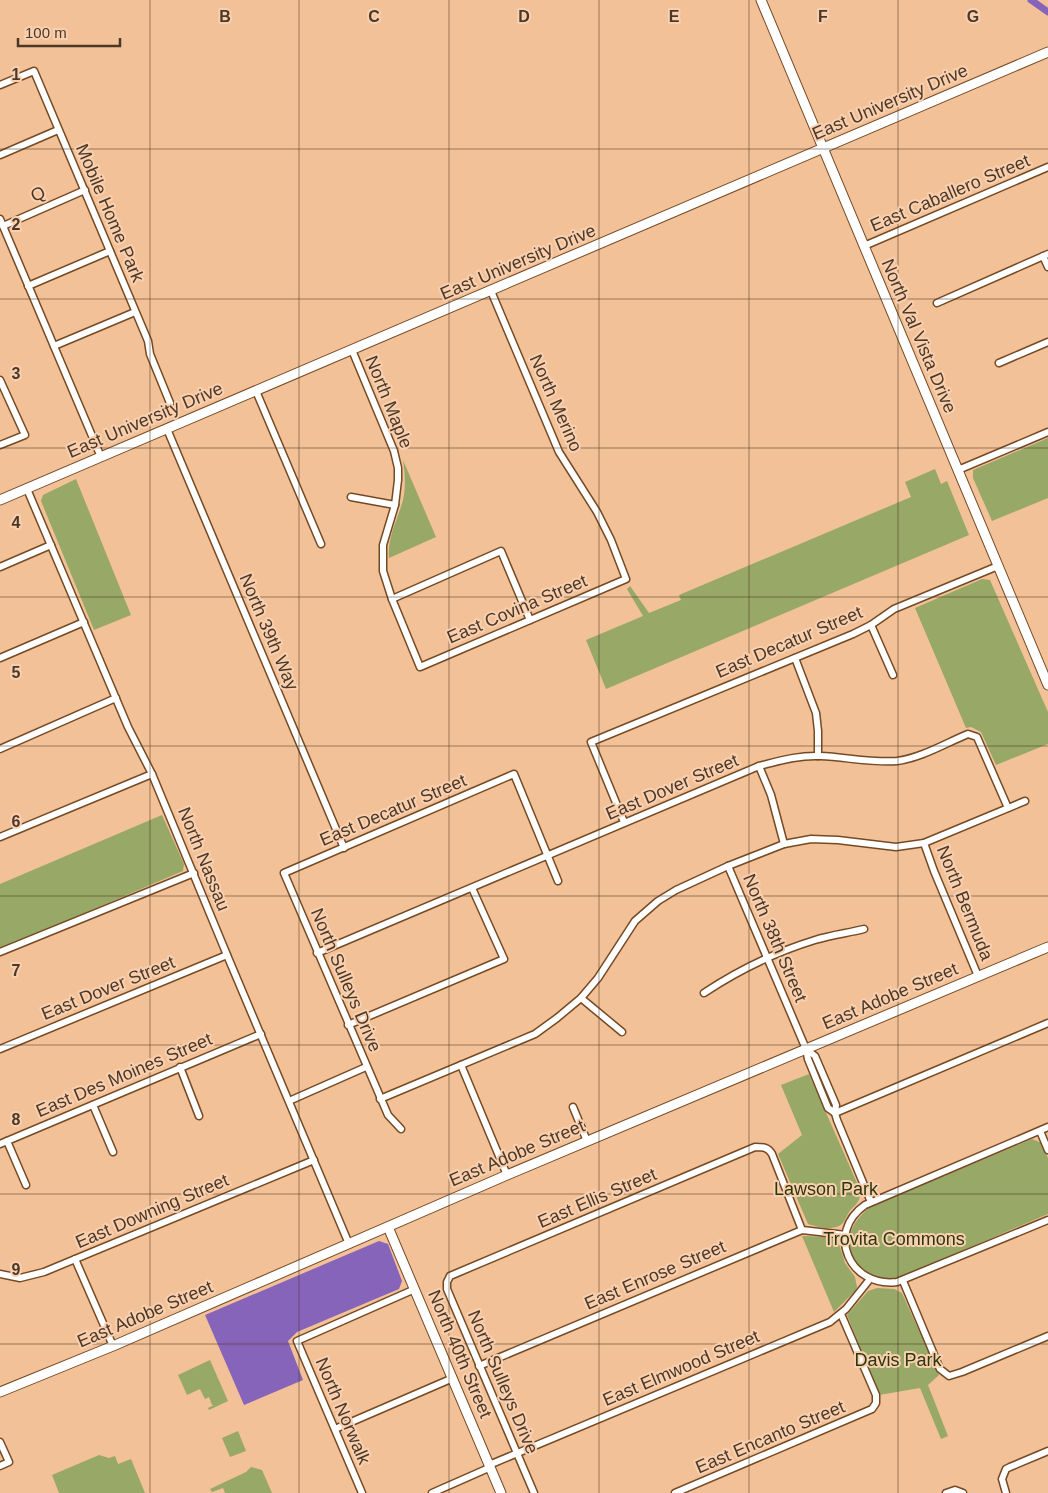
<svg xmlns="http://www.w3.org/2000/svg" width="1048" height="1493" font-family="Arial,sans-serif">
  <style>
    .green { fill: #97a867 }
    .water { fill: #8664ba }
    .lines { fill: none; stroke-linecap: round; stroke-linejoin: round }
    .canal { stroke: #8664ba; stroke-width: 7 }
    .street-casing { stroke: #754a23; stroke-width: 9 }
    .secondary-casing { stroke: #754a23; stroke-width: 11 }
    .street { stroke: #fff; stroke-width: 6 }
    .secondary { stroke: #fff; stroke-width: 9 }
    .grid { fill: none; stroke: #4c3827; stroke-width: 1; stroke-opacity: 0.55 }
    .labels { text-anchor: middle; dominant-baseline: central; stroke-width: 4; stroke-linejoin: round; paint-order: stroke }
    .street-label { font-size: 18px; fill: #4c3827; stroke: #f9d0af }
    .park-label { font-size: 18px; fill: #2d360b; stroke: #f9d0af }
    .grid-label { font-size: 16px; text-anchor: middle; font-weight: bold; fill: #4c3827; stroke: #f9d0af; stroke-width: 4; stroke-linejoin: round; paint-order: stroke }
  </style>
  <rect width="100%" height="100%" fill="#f3c198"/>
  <!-- green -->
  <g class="green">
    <path d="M 1048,438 L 1048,498 L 992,521 L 973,478 L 973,470 Z"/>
    <path d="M 403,460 L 436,537 L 389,558 C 387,537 398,519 403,500 C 406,487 405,473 403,460 Z"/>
    <path d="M 935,469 L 941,484 L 947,481 L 969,535 L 606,689 L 586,640 L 643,616 L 627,589 L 630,586 L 649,613 L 681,600 L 679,595 L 911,497 L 905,482 Z"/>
    <path d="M 76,479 L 131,615 L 94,630 L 41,501 L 43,495 Z"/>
    <path d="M 982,579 L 990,580 L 1048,712 L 1048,744 L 996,765 L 981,732 L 971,727 L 966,728 L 915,608 Z"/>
    <path d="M 162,815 L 184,864 L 183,871 L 0,949 L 0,884 Z"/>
    <path d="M 809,1074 L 861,1192 C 858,1206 856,1203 849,1212 C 847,1216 845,1220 843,1223 C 834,1232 818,1227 808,1224 L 778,1154 L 802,1135 L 781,1085 Z"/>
    <path d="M 1032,1139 L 1042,1143 L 1048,1158 L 1048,1214 L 901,1277 C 896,1278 891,1279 885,1279 C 877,1279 870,1275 864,1270 C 839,1251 848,1224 870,1207 Z"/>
    <path d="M 802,1236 L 831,1237 L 839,1244 L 845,1263 L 855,1277 L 857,1287 L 856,1290 L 834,1312 Z"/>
    <path d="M 877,1288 L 894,1289 L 902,1293 L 939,1375 L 928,1385 L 948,1436 L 941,1439 L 920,1388 L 879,1395 L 847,1315 L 868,1291 Z"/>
    <path d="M 210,1360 L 228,1401 L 209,1410 L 208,1408 L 214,1405 L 212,1405 L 209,1397 L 205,1399 L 200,1389 L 187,1395 L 178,1375 Z"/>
    <path d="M 238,1431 L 246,1451 L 230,1457 L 222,1438 Z"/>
    <path d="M 99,1455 L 109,1458 L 115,1456 L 118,1464 L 131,1459 L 145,1493 L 59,1493 L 52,1475 Z"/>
    <path d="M 251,1467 L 262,1470 L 272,1493 L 225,1493 L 223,1488 L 212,1492 L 210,1489 L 246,1472 Z"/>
  </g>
  <!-- water -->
  <path class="water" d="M 379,1241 L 388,1244 L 402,1281 L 399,1289 L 297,1332 L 288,1341 L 303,1380 L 244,1405 L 205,1315 Z"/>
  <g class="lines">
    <!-- canal -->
    <path class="canal" d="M 1031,0 L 1048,12"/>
    <!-- street casing -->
    <g class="street-casing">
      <g id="street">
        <path d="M 0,85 L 34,71 L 148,341 L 150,354 L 170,403"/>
        <path d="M 0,155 L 58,130"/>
        <path d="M 0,219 L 101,457"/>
        <path d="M 3,226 L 85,190"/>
        <path d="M 864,246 L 1048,167"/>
        <path d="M 1043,256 L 1048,267"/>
        <path d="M 28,286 L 110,251"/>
        <path d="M 937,303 L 1048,254"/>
        <path d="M 54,346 L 135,312"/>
        <path d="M 352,350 L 394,451 L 398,468 L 398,480 L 395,505 L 383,545 L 383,571 L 392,599 L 420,667 L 626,579 L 611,540 L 597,512 L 559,452 L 491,291"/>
        <path d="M 999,363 L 1048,342"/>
        <path d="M 0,380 L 25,435 L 0,445"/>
        <path d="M 256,391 L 321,544"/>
        <path d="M 167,429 L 344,848"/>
        <path d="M 958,470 L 1048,432"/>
        <path d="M 27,489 L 128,727 L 152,774 L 227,955 L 349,1244"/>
        <path d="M 351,497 L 395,505"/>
        <path d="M 0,567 L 51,545"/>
        <path d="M 392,599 L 501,551 L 530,620"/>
        <path d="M 871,625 L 893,675"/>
        <path d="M 0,658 L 84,622"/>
        <path d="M 795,658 L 816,713 L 818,731 L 818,756"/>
        <path d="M 0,749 L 116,698"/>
        <path d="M 759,766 L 771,795 L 784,844"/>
        <path d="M 624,822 L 591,742 L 853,634 L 871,625 L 894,609 L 998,566"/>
        <path d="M 0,837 L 152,774"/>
        <path d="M 924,843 L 934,871 L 978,976"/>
        <path d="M 728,866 L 806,1049 L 808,1059 L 828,1108 L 835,1113"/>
        <path d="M 0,952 L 194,873"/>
        <path d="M 317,953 L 759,766 C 779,761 799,755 820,756 C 846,757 871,763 897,761 C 921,758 946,743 968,734 L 977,737 L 1008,808"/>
        <path d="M 704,993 C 737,971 776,952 815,940 C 831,935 848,933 864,929"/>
        <path d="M 581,998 L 622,1032"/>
        <path d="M 348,1025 L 504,959 L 472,888"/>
        <path d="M 0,1049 L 227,955"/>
        <path d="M 806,1049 L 815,1056 L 836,1105 L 835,1113 L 837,1120 L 871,1202"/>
        <path d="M 461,1065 L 507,1175"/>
        <path d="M 180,1067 L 199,1116"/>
        <path d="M 380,1099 L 535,1034 L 557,1018 L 581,998 L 598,978 L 635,921 L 658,901 L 676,890 L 728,866 L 784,844 L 811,839 L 838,840 L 896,847 L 924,843 L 1025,801"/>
        <path d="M 289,1101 L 366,1067"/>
        <path d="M 93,1105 L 113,1152"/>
        <path d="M 573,1107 L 587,1141"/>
        <path d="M 835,1113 L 1048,1023"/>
        <path d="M 1048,1127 L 865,1205 C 825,1233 850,1288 897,1282 L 1048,1220"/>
        <path d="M 401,1129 L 388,1115 L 284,873 L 514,774 L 558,881"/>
        <path d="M 1040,1131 L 1048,1150"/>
        <path d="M 7,1141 L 26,1185"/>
        <path d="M 0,1144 L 261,1034"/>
        <path d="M 75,1259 L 113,1346"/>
        <path d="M 0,1274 L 20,1278 L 44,1272 L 314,1160"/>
        <path d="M 903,1281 L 940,1369 L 949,1376 L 962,1372 L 1048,1336"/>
        <path d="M 479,1366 L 802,1230 L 846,1235"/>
        <path d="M 335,1429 L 453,1378"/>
        <path d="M 0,1442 L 9,1462 L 0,1466"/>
        <path d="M 489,1465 L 830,1322 L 846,1309 L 870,1279"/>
        <path d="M 362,1493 L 297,1341 L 415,1289"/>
        <path d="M 432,1493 L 491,1467"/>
        <path d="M 534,1493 L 447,1289 L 447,1282 L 450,1276 L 755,1147 C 763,1147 768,1147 772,1154 L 802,1230"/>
        <path d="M 675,1493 L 872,1409 L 876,1403 L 876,1395 L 841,1314"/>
        <path d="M 946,1493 L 955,1490 L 963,1493"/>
        <path d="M 1006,1493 L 1002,1479 L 1006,1469 L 1010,1467 L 1048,1451"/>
      </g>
    </g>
    <!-- secondary casing -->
    <g class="secondary-casing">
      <g id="secondary">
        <path d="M 761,0 L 1048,685"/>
        <path d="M 0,500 L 1048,52"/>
        <path d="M 388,1227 L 501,1493"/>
        <path d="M 0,1392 L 113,1346 L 507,1175 L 1048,947"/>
      </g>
    </g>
    <!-- street -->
    <use href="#street" class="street"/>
    <!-- secondary -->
    <use href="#secondary" class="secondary"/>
  </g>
  <!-- grid -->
  <path class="grid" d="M 150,0 L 150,1493M 299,0 L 299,1493M 449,0 L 449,1493M 599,0 L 599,1493M 749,0 L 749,1493M 898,0 L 898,1493M 0,149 L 1048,149M 0,299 L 1048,299M 0,448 L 1048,448M 0,597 L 1048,597M 0,746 L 1048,746M 0,896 L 1048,896M 0,1045 L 1048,1045M 0,1194 L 1048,1194M 0,1344 L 1048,1344"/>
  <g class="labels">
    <!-- street labels -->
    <g class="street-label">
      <text transform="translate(890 102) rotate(-23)">East University Drive</text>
      <text transform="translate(950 193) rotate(-23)">East Caballero Street</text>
      <text transform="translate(38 194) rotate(-24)">Q</text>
      <text transform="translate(110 213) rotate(67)">Mobile Home Park</text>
      <text transform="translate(518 262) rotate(-23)">East University Drive</text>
      <text transform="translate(919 336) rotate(67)">North Val Vista Drive</text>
      <text transform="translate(389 402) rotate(68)">North Maple</text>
      <text transform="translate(556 403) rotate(66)">North Merino</text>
      <text transform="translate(145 420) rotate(-23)">East University Drive</text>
      <text transform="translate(517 609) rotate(-23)">East Covina Street</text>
      <text transform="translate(269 632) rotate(67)">North 39th Way</text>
      <text transform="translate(789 642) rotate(-23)">East Decatur Street</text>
      <text transform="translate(672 787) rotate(-23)">East Dover Street</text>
      <text transform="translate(393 810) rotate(-23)">East Decatur Street</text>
      <text transform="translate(204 859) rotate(68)">North Nassau</text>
      <text transform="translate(965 903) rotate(68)">North Bermuda</text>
      <text transform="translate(775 938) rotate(67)">North 38th Street</text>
      <text transform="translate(346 980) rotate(67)">North Sulleys Drive</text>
      <text transform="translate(108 988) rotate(-22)">East Dover Street</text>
      <text transform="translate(890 996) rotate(-23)">East Adobe Street</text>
      <text transform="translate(124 1075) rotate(-23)">East Des Moines Street</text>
      <text transform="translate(517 1153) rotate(-23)">East Adobe Street</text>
      <text transform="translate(597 1198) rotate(-23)">East Ellis Street</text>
      <text transform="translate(152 1211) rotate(-23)">East Downing Street</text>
      <text transform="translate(655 1275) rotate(-23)">East Enrose Street</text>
      <text transform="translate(145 1314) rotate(-23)">East Adobe Street</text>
      <text transform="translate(460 1354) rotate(67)">North 40th Street</text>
      <text transform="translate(681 1368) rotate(-23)">East Elmwood Street</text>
      <text transform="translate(503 1382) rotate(67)">North Sulleys Drive</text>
      <text transform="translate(343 1411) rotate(67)">North Norwalk</text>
      <text transform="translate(770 1437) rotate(-23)">East Encanto Street</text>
    </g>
    <!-- park labels -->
    <g class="park-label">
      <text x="826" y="1189">Lawson Park</text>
      <text x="894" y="1239">Trovita Commons</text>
      <text x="898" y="1360">Davis Park</text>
    </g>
  </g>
  <g class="grid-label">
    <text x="225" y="22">B</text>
    <text x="374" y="22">C</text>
    <text x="524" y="22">D</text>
    <text x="674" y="22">E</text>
    <text x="823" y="22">F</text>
    <text x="973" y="22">G</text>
    <text x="16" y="80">1</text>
    <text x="16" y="230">2</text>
    <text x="16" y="379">3</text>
    <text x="16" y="528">4</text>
    <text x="16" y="678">5</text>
    <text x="16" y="827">6</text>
    <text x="16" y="976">7</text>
    <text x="16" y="1125">8</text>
    <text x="16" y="1275">9</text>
  </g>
  <!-- scale -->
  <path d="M18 38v8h102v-8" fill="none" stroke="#4c3827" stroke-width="2.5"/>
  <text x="25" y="38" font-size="15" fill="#4c3827" stroke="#f9d0af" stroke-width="4" paint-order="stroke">100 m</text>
</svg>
